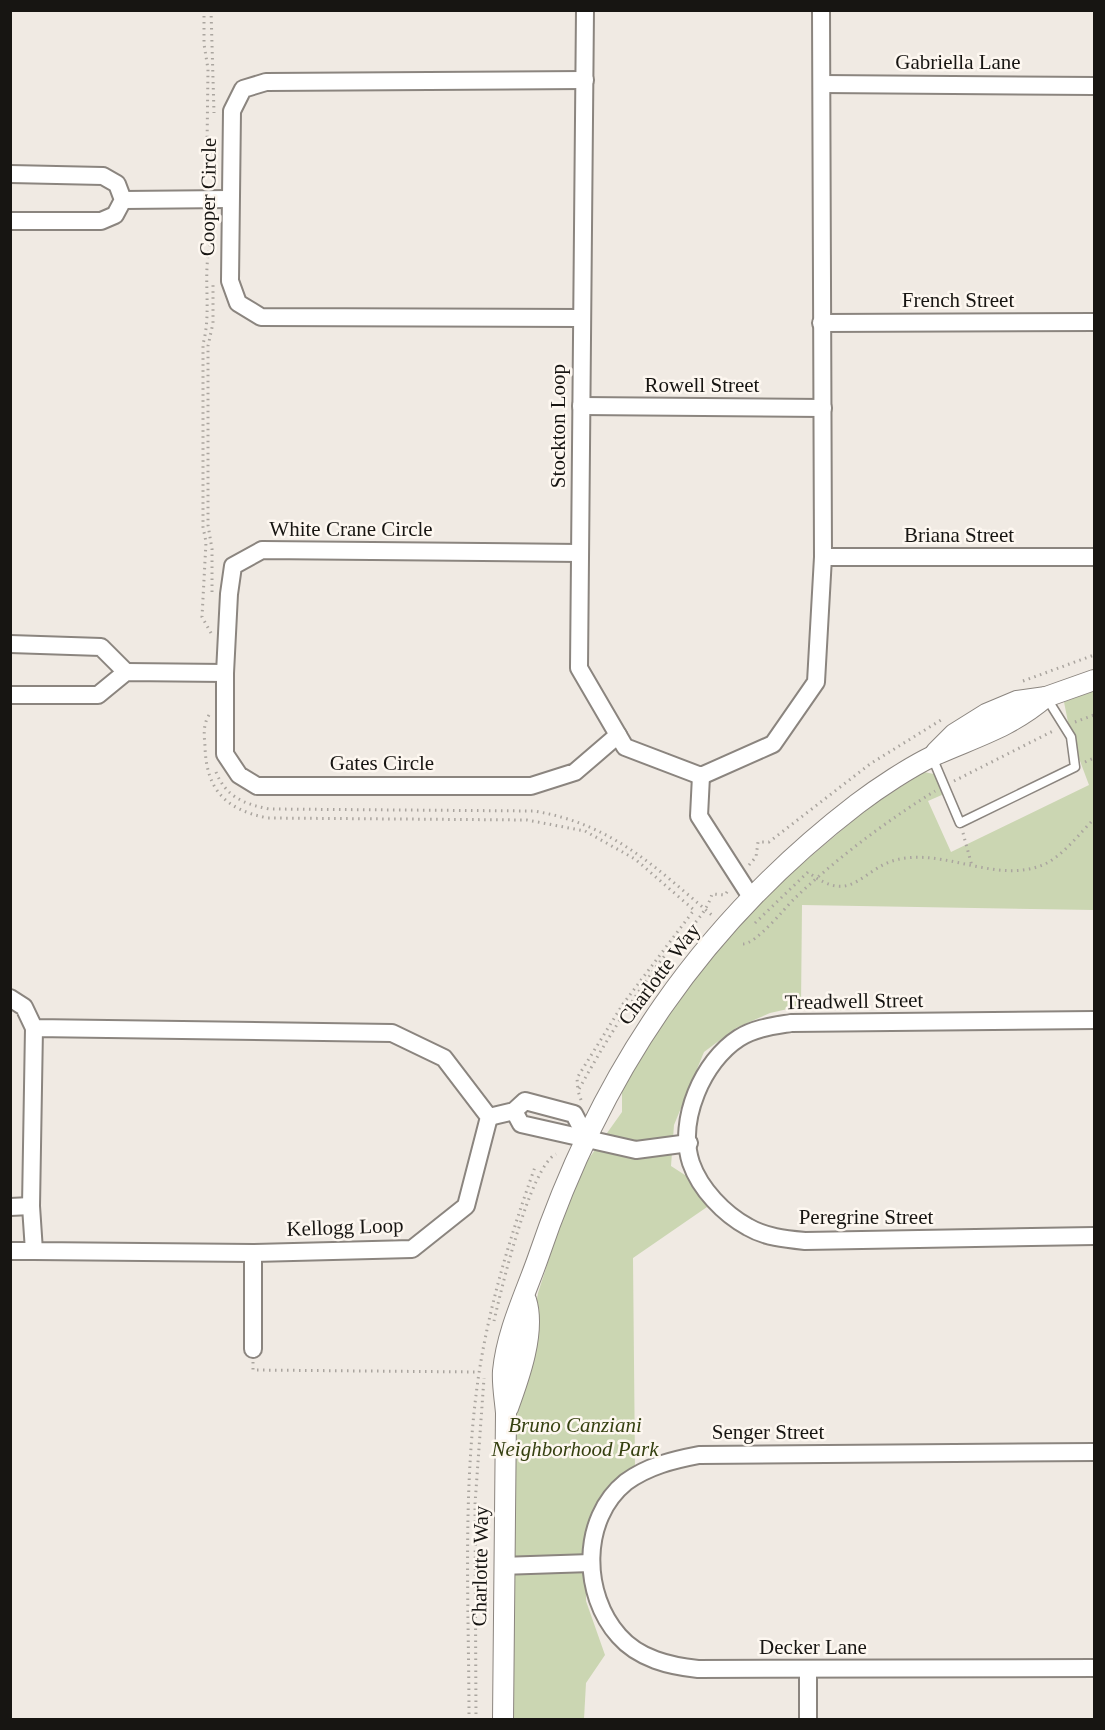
<svg xmlns="http://www.w3.org/2000/svg" width="1105" height="1730" font-family="Georgia,serif">
  <style>
    .green { fill: #cbd6b2 }
    .lines { fill: none; stroke-linecap: round; stroke-linejoin: round }
    .service-casing { stroke: #8b857f; stroke-width: 11 }
    .minor-casing { stroke: #8b857f; stroke-width: 20 }
    .tertiary-casing { stroke: #8b857f; stroke-width: 22 }
    .path { stroke: #aaa59f; stroke-width: 3; stroke-dasharray: 1.5 4.5; stroke-linecap: butt }
    .service { stroke: #fff; stroke-width: 8 }
    .minor { stroke: #fff; stroke-width: 16 }
    .tertiary { stroke: #fff; stroke-width: 20 }
    .labels { text-anchor: middle; dominant-baseline: central; stroke-width: 5; stroke-linejoin: round; paint-order: stroke }
    .street-label { font-size: 21px; fill: #171512; stroke: #fdf7f0 }
    .park-label { font-size: 21px; font-style: italic; fill: #354010; stroke: #fdf7f0 }
  </style>
  <rect width="100%" height="100%" fill="#f0eae3"/>
  <!-- green -->
  <path class="green" d="M 1094,691 L 1094,910 L 802,905 L 801,1006 L 770,1013 L 736,1028 L 704,1052 L 674,1125 L 671,1166 L 688,1177 L 707,1207 L 633,1258 L 635,1465 L 611,1486 L 596,1508 L 586,1533 L 586,1601 L 605,1655 L 586,1683 L 584,1719 L 511,1720 L 511,1518 L 517,1412 L 538,1293 L 575,1178 L 622,1112 L 622,1083 L 698,970 L 766,894 L 868,808 L 924,772 L 934,774 L 944,794 L 928,801 L 951,852 L 1089,785 L 1071,737 L 1064,702 Z"/>
  <g class="lines">
    <!-- service casing -->
    <g class="service-casing">
      <path id="service" d="M 932,757 L 960,823 L 1075,767 L 1071,737 L 1046,697"/>
    </g>
    <!-- minor casing -->
    <g class="minor-casing">
      <g id="minor">
        <path d="M 585,10 L 579,668 L 625,747 L 701,776 L 773,744 L 816,682 L 823,557 L 821,10"/>
        <path d="M 822,84 L 1094,86"/>
        <path d="M 10,174 L 103,176 L 117,184 L 123,200 L 115,215 L 101,221 L 10,221"/>
        <path d="M 123,200 L 230,199"/>
        <path d="M 581,318 L 261,317 L 238,303 L 230,281 L 232,111 L 243,89 L 266,82 L 585,80"/>
        <path d="M 821,323 L 1094,322"/>
        <path d="M 581,406 L 823,408"/>
        <path d="M 580,553 L 262,550 L 233,566 L 229,594 L 225,673 L 225,754 L 239,775 L 257,786 L 531,786 L 575,772 L 618,735"/>
        <path d="M 823,557 L 1094,557"/>
        <path d="M 10,644 L 101,647 L 126,672"/>
        <path d="M 10,695 L 98,695 L 126,672 L 225,673"/>
        <path d="M 701,776 L 699,816 L 751,897"/>
        <path d="M 10,998 L 24,1007 L 34,1028 L 31,1206 L 34,1251 L 253,1253 L 412,1249 L 466,1206 L 489,1117 L 444,1058 L 392,1033 L 34,1028"/>
        <path d="M 1094,1020 L 791,1023 C 773,1026 755,1028 739,1038 C 703,1061 677,1120 691,1163 C 700,1189 724,1214 748,1227 C 765,1237 785,1239 805,1241 L 1094,1236"/>
        <path d="M 514,1111 L 521,1124 L 636,1150 L 689,1143"/>
        <path d="M 489,1117 L 514,1111 L 525,1101 L 574,1114 L 586,1137"/>
        <path d="M 10,1207 L 31,1206"/>
        <path d="M 10,1251 L 34,1251"/>
        <path d="M 253,1253 L 253,1349"/>
        <path d="M 1094,1452 L 699,1455 C 673,1460 648,1466 626,1482 C 580,1519 582,1595 619,1636 C 639,1659 670,1666 698,1669 L 1094,1668"/>
        <path d="M 504,1566 L 591,1563"/>
        <path d="M 808,1720 L 808,1670"/>
      </g>
    </g>
    <!-- tertiary casing -->
    <g class="tertiary-casing">
      <g id="tertiary">
        <path d="M 936,752 L 954,734 L 986,714 L 1017,701 L 1046,697 L 1094,680"/>
        <path d="M 508,1408 C 519,1378 536,1331 526,1300"/>
        <path d="M 503,1720 L 506,1413 C 505,1400 502,1384 503,1371 C 507,1331 525,1295 538,1258 C 601,1072 701,924 857,804 C 878,788 910,767 933,756 C 975,737 1010,728 1046,697"/>
      </g>
    </g>
    <!-- path -->
    <g class="path">
      <path d="M 204,10 L 204,44 L 208,69 L 207,147 L 214,161"/>
      <path d="M 211,10 L 214,113"/>
      <path d="M 212,592 L 212,549 L 208,525 L 208,346 L 213,323 L 213,284"/>
      <path d="M 211,633 L 202,617 L 206,542 L 203,527 L 203,344 C 213,308 200,270 213,235"/>
      <path d="M 1023,681 L 1094,655"/>
      <path d="M 209,715 C 203,725 204,734 205,746 C 206,790 226,810 268,818 L 527,820 L 585,831 L 635,859 L 694,910 L 623,1004 L 577,1078 L 578,1091"/>
      <path d="M 1075,722 L 1094,715"/>
      <path d="M 1085,762 L 1094,758"/>
      <path d="M 216,772 C 226,797 244,804 269,809 L 534,811 C 612,824 654,866 713,916"/>
      <path d="M 954,781 L 1055,730"/>
      <path d="M 963,833 L 972,866"/>
      <path d="M 749,865 L 756,857 L 758,842 L 769,842 L 870,764 L 941,720"/>
      <path d="M 755,923 L 808,872 C 856,909 861,863 906,858 C 952,852 1002,885 1047,863 C 1065,853 1080,833 1094,819"/>
      <path d="M 743,944 C 756,944 784,909 794,899 C 837,858 885,822 935,791"/>
      <path d="M 581,1100 L 578,1091 C 602,1047 629,1004 659,963 C 675,941 704,921 712,894 L 725,895 L 729,889"/>
      <path d="M 494,1321 C 501,1290 530,1167 556,1154"/>
      <path d="M 253,1362 L 253,1370 L 479,1372"/>
      <path d="M 469,1720 C 469,1605 462,1487 479,1373 C 490,1302 511,1234 535,1167"/>
      <path d="M 476,1720 L 475,1504 L 484,1378"/>
    </g>
    <!-- service -->
    <use href="#service" class="service"/>
    <!-- minor -->
    <use href="#minor" class="minor"/>
    <!-- tertiary -->
    <use href="#tertiary" class="tertiary"/>
  </g>
  <g class="labels">
    <!-- street labels -->
    <g class="street-label">
      <text x="958" y="62">Gabriella Lane</text>
      <text transform="translate(208 197) rotate(-89)">Cooper Circle</text>
      <text x="958" y="300">French Street</text>
      <text x="702" y="385">Rowell Street</text>
      <text transform="translate(558 426) rotate(-90)">Stockton Loop</text>
      <text x="351" y="529">White Crane Circle</text>
      <text x="959" y="535">Briana Street</text>
      <text x="382" y="763">Gates Circle</text>
      <text transform="translate(659 974) rotate(-53)">Charlotte Way</text>
      <text transform="translate(854 1001) rotate(-1)">Treadwell Street</text>
      <text x="866" y="1217">Peregrine Street</text>
      <text transform="translate(345 1227) rotate(-2)">Kellogg Loop</text>
      <text x="768" y="1432">Senger Street</text>
      <text transform="translate(480 1566) rotate(-89)">Charlotte Way</text>
      <text x="813" y="1647">Decker Lane</text>
    </g>
    <!-- park labels -->
    <g class="park-label">
      <text x="575" y="1425">Bruno Canziani<tspan x="575" dy="24">Neighborhood Park</tspan></text>
    </g>
  </g>
  <!-- border -->
  <rect width="1105" height="1730" fill="none" stroke="#171512" stroke-width="24"/>
</svg>
